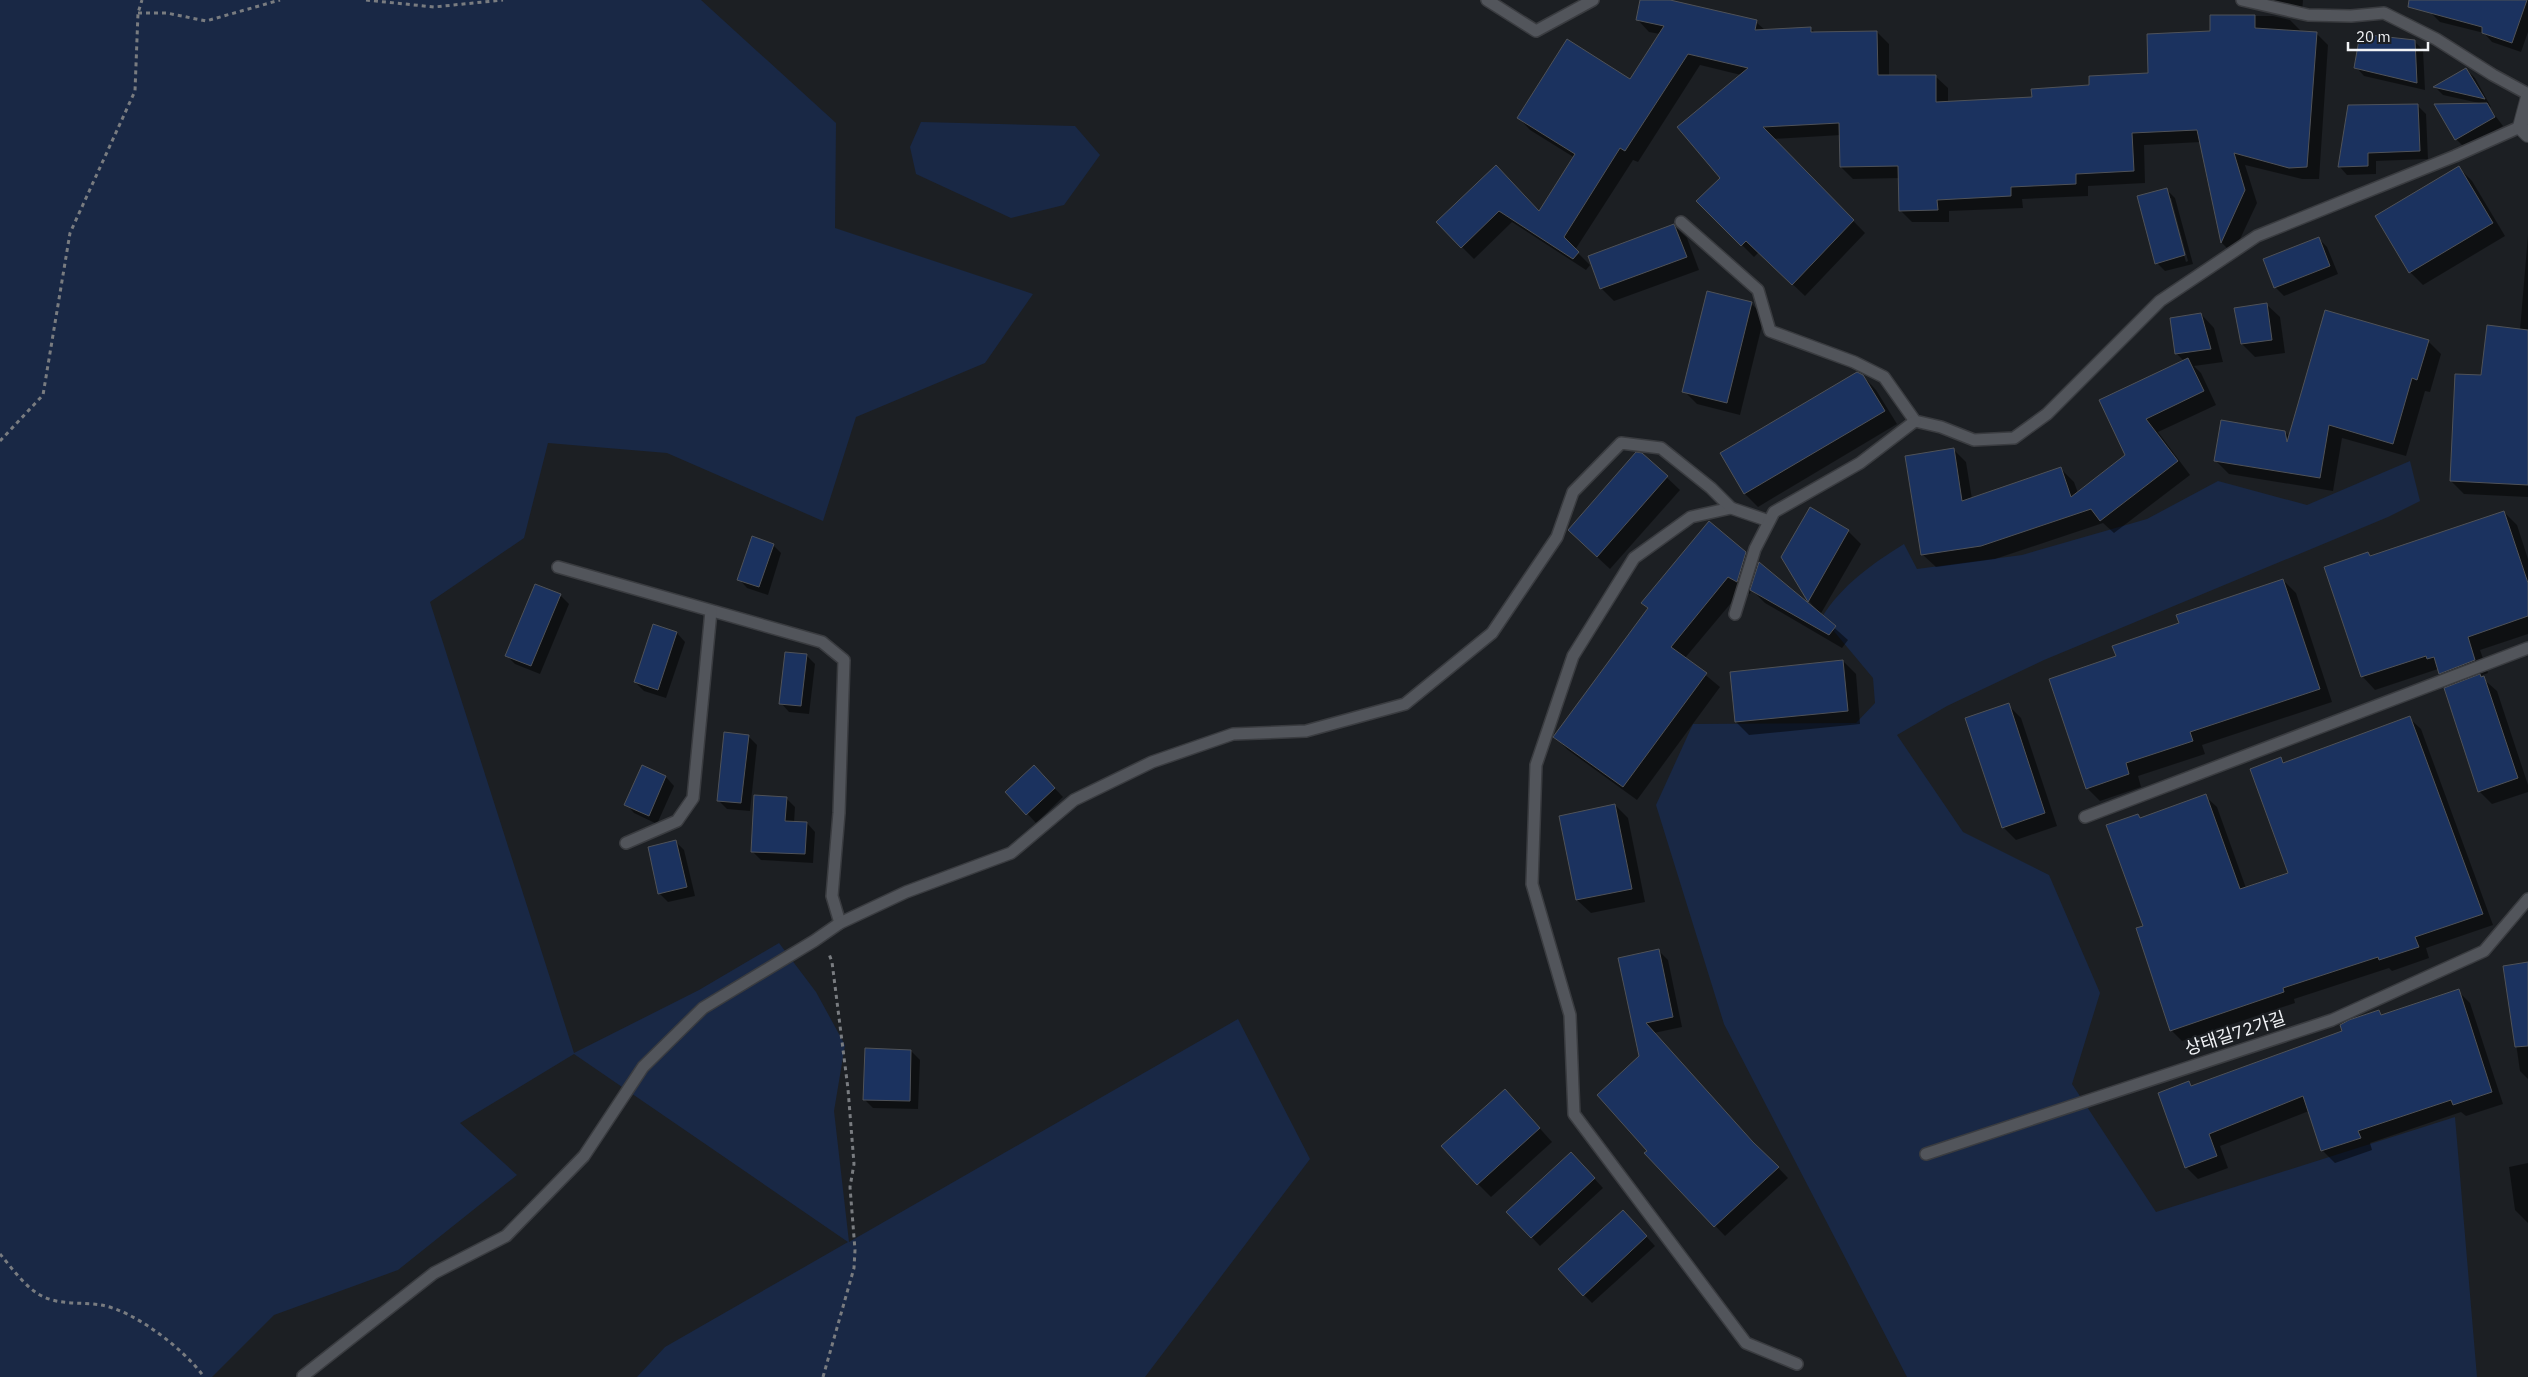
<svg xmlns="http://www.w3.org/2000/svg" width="2528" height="1377" font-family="'IBM Plex Sans','Noto Sans KR',sans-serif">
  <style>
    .green { fill: #192845 }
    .shadow { fill: #0007; fill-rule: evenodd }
    .building { fill: #1b325f; stroke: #4f5258 }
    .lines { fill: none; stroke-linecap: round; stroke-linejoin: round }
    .service-casing { stroke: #3a3c40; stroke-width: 14 }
    .minor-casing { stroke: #3a3c40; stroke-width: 16 }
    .path { stroke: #797c80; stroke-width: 3; stroke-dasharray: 4 4; stroke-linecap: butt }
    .service { stroke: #52555b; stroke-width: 11 }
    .minor { stroke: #52555b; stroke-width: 14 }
    .labels { text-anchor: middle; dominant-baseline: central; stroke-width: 4; stroke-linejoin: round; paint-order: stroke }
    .street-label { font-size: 18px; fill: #f1f3f6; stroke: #1c1f23 }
  </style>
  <rect width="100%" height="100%" fill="#1c1f23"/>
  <!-- green -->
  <g class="green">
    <path d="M 0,0 L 701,0 L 836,123 L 835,228 L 1033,294 L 985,363 L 856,417 L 823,521 L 667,453 L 548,443 L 524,538 L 430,602 L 574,1053 L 699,990 L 779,943 L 816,992 L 845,1045 L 834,1111 L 849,1242 L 1238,1019 L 1310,1159 L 1145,1377 L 637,1377 L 665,1347 L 848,1242 L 574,1054 L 460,1123 L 517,1175 L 398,1270 L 274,1315 L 212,1377 L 0,1377 Z"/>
    <path d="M 921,122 L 1075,126 L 1100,155 L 1064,205 L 1011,218 L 916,174 L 910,147 Z"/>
    <path d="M 2410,461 L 2420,501 L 2388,517 L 2044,660 L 1947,706 L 1897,735 L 1963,832 L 2049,875 L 2100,993 L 2072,1084 L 2156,1212 L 2455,1117 L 2477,1377 L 1907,1377 L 1724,1024 L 1656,805 L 1693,724 L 1856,723 L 1875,703 L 1873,678 L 1822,617 C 1842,585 1872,564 1904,544 L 1917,569 L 2022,555 L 2147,519 L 2218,481 L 2307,505 Z"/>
  </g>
  <!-- shadow -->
  <g class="shadow">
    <path d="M 1642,0 L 1665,0 L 1756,22 L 1765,30 L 1810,28 L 1816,33 L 1877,32 L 1889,44 L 1889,77 L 1935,76 L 1948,88 L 1948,103 L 2033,98 L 2150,74 L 2211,33 L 2211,16 L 2273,16 L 2290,20 L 2302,32 L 2316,33 L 2328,45 L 2319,179 L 2302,179 L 2245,165 L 2257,203 L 2233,254 L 2222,243 L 2201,142 L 2144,145 L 2145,183 L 2088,186 L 2088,196 L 2022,199 L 2023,208 L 1949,211 L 1949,222 L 1912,222 L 1900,210 L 1900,178 L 1853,179 L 1841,167 L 1841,135 L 1773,139 L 1865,233 L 1805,296 L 1759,252 L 1754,257 L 1698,201 L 1722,178 L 1741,75 L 1700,65 L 1638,162 L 1633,160 L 1575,250 L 1590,265 L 1586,270 L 1512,222 L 1474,259 L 1462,247 L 1496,167 L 1539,212 L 1575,158 L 1530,130 L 1518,117 L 1630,81 L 1660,34 L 1649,32 L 1637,19 Z"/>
    <path d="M 2248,0 L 2303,0 L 2302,14 Z"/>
    <path d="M 2434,0 L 2528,0 L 2528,32 L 2521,52 L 2492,42 L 2484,33 L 2440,22 L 2431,13 Z"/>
    <path d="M 2414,41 L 2423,50 L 2425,90 L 2364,76 L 2356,67 Z"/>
    <path d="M 2466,69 L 2475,78 L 2491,107 L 2488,106 L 2503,126 L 2465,148 L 2456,139 L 2436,105 L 2479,103 L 2443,95 L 2435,87 Z"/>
    <path d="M 2417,105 L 2426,114 L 2428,159 L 2376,161 L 2376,174 L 2347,175 L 2339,166 Z"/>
    <path d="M 2459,168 L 2472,181 L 2505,236 L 2423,285 L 2410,272 Z"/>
    <path d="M 2166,189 L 2175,198 L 2193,264 L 2165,271 L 2157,263 ZM 2168,198 L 2171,198 L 2188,261 L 2186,262 Z"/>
    <path d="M 1673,225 L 1687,238 L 1699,270 L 1614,301 L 1601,288 Z"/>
    <path d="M 2528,235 L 2528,497 L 2464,494 L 2451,481 L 2482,376 L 2520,330 Z"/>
    <path d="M 2318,238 L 2327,247 L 2338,274 L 2284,296 L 2275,287 Z"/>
    <path d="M 1751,303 L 1764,317 L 1740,415 L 1697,404 L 1684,391 Z"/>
    <path d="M 2266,304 L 2280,317 L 2285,353 L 2255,357 L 2242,344 Z"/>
    <path d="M 2201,314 L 2214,328 L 2223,362 L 2194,366 L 2201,373 L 2216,405 L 2158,432 L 2190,475 L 2114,533 L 2103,523 L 1995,559 L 1936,567 L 1922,554 L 1953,449 L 1966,462 L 1972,499 L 2061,469 L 2074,482 L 2078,493 L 2127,456 L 2101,400 L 2184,361 L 2176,353 Z"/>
    <path d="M 2428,341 L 2441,354 L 2430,392 L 2425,391 L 2406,456 L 2342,438 L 2333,491 L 2229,474 L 2216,461 L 2285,432 L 2290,437 Z"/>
    <path d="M 1863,376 L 1876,390 L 1897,424 L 1758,507 L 1745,494 L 1722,454 Z"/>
    <path d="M 1642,454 L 1680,490 L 1610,569 L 1582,543 Z"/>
    <path d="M 2504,512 L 2517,525 L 2528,559 L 2528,634 L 2480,650 L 2488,673 L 2480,676 L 2497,691 L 2528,785 L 2528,792 L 2492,804 L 2479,791 L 2453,686 L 2438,669 L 2375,690 L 2362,676 L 2368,554 L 2371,557 Z"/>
    <path d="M 1848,531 L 1861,544 L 1820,615 L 1848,640 L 1842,648 L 1765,603 L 1751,589 L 1750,594 L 1742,590 L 1685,658 L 1720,687 L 1637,800 L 1568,750 L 1555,737 L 1649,609 L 1642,603 L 1745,553 L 1759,566 L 1815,610 L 1816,609 L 1809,601 L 1783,557 Z"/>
    <path d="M 773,545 L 781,553 L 768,595 L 747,588 L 739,579 Z"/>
    <path d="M 2283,580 L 2296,593 L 2332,702 L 2202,745 L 2205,754 L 2138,776 L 2141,787 L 2100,801 L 2087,788 L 2181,624 Z"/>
    <path d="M 535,585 L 561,596 L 569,604 L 540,674 L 515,664 L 506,655 Z"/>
    <path d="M 677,633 L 685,642 L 666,698 L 644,691 L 635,682 Z"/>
    <path d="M 806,655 L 815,664 L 809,714 L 789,712 L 781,703 Z"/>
    <path d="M 1843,661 L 1856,674 L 1860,724 L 1749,735 L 1736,722 Z"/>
    <path d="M 2008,705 L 2021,718 L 2057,826 L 2016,840 L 2003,827 Z"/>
    <path d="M 2409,718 L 2421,729 L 2493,925 L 2426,948 L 2429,958 L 2392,971 L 2389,968 L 2294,999 L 2295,1003 L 2182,1041 L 2171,1030 L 2145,927 L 2138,815 L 2141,819 L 2205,796 L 2217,807 L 2246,888 L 2289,874 L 2281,759 L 2285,763 Z"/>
    <path d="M 748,736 L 757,745 L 750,811 L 727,809 L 718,800 Z"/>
    <path d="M 642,767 L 666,777 L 674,786 L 657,824 L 634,813 L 626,804 Z"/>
    <path d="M 1042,775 L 1063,797 L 1036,823 L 1007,792 Z"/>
    <path d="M 786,798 L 795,807 L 794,823 L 807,823 L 815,832 L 813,863 L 761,860 L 752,851 Z"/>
    <path d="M 1615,805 L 1628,818 L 1645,902 L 1591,913 L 1577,900 L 1561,817 Z"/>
    <path d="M 675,841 L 684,850 L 695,896 L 668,902 L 659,893 Z"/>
    <path d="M 1658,950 L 1668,960 L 1682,1027 L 1654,1033 L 1703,1089 L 1788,1178 L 1725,1236 L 1646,1154 L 1649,1151 L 1640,1057 Z"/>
    <path d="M 2528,963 L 2528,1079 L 2520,1071 L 2505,967 Z"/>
    <path d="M 2458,991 L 2470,1003 L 2503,1104 L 2466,1116 L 2461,1112 L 2370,1143 L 2372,1150 L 2335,1163 L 2323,1151 L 2309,1111 L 2220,1146 L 2228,1168 L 2198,1179 L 2186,1167 L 2189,1082 L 2193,1087 L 2344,1032 L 2379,1012 L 2383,1016 Z"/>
    <path d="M 911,1051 L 920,1060 L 918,1109 L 873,1108 L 864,1099 Z"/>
    <path d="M 1517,1103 L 1552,1142 L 1491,1197 L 1478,1184 Z"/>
    <path d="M 1579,1162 L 1603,1188 L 1540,1246 L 1508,1212 Z"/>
    <path d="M 2528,1163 L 2528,1223 L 2515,1210 L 2509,1167 Z"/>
    <path d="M 1631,1220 L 1655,1246 L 1592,1303 L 1584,1295 Z"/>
  </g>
  <!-- building -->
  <g class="building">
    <path d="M 1640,0 L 1670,0 L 1757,20 L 1755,30 L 1811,27 L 1811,32 L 1877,31 L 1878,75 L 1936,75 L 1936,102 L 2032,97 L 2031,89 L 2089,85 L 2089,76 L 2148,73 L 2147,34 L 2210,31 L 2210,15 L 2255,15 L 2255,28 L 2317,32 L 2307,167 L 2289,168 L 2234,153 L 2245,190 L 2221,243 L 2197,130 L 2132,133 L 2134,171 L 2076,174 L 2076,184 L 2011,187 L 2011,196 L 1937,200 L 1938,210 L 1899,211 L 1898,166 L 1840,167 L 1839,123 L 1763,127 L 1854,220 L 1792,285 L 1746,241 L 1741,246 L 1696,201 L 1720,178 L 1677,127 L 1748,68 L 1688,54 L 1625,151 L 1620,148 L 1564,237 L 1579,252 L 1573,259 L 1499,211 L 1461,248 L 1436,222 L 1496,165 L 1539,211 L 1575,154 L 1517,118 L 1567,39 L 1630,79 L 1664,26 L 1636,20 Z"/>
    <path d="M 2409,0 L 2527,0 L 2512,43 L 2482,33 L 2482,27 L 2408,7 Z"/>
    <path d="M 2360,34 L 2415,40 L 2417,83 L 2354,68 Z"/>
    <path d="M 2466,68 L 2485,99 L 2433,87 Z"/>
    <path d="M 2487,103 L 2495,117 L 2455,140 L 2434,104 Z"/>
    <path d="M 2418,104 L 2420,151 L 2368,153 L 2368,166 L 2338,167 L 2348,105 Z"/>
    <path d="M 2459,166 L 2493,223 L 2409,273 L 2375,216 Z"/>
    <path d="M 2167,188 L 2185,255 L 2155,264 L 2137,196 Z"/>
    <path d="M 1674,224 L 1687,257 L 1600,289 L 1588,256 Z"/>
    <path d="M 2319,237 L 2330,266 L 2274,288 L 2263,259 Z"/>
    <path d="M 1707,291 L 1752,302 L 1727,403 L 1682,392 Z"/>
    <path d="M 2267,303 L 2272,340 L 2241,344 L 2234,308 Z"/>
    <path d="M 2325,310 L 2429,340 L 2417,380 L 2412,378 L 2393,444 L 2329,425 L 2320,478 L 2214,461 L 2221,420 L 2285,431 L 2287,442 Z"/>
    <path d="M 2201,313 L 2211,349 L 2175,354 L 2170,318 Z"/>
    <path d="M 2487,325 L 2528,330 L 2528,485 L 2450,481 L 2455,374 L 2481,375 Z"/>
    <path d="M 2188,358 L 2204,391 L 2146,419 L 2178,461 L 2100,521 L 2091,509 L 1981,546 L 1921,555 L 1905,456 L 1954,448 L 1962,501 L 2061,467 L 2071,497 L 2125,455 L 2099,400 Z"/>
    <path d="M 1857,372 L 1863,375 L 1885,411 L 1744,494 L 1720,453 Z"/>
    <path d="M 1636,452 L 1642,453 L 1668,476 L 1597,557 L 1568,530 Z"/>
    <path d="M 1810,507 L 1849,530 L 1808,602 L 1781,557 Z"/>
    <path d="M 2504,511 L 2528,583 L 2528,616 L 2468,637 L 2475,660 L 2439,674 L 2434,657 L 2427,659 L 2426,656 L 2361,677 L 2324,567 L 2368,552 L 2370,556 Z"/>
    <path d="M 1709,521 L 1746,552 L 1737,582 L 1728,577 L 1671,647 L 1707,673 L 1623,787 L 1553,737 L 1648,608 L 1641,603 Z"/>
    <path d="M 752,536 L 774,544 L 759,587 L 737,580 Z"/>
    <path d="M 1759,562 L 1836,626 L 1829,635 L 1750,590 Z"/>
    <path d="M 2283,579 L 2320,689 L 2190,732 L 2193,741 L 2126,763 L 2129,774 L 2086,789 L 2049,679 L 2116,656 L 2112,646 L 2179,623 L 2176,615 Z"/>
    <path d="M 535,584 L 561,594 L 531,666 L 505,656 Z"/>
    <path d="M 653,624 L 677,632 L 658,690 L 634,682 Z"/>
    <path d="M 785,652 L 807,654 L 801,706 L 779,704 Z"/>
    <path d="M 1843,660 L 1848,711 L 1735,722 L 1730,672 Z"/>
    <path d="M 2480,674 L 2481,677 L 2484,676 L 2518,778 L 2478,792 L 2444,688 Z"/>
    <path d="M 2009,703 L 2045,813 L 2002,828 L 1965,718 Z"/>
    <path d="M 2410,716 L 2483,914 L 2415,937 L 2419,947 L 2379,960 L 2378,957 L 2283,988 L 2284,992 L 2170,1031 L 2136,928 L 2143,926 L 2106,825 L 2138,814 L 2140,818 L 2206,794 L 2240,889 L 2288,873 L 2250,769 L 2281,757 L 2283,763 Z"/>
    <path d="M 724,732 L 749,735 L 741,803 L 717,801 Z"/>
    <path d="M 642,765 L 666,776 L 649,816 L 624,805 Z"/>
    <path d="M 1034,765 L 1055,788 L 1026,815 L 1005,792 Z"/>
    <path d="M 754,795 L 787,797 L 785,821 L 807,822 L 805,854 L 751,852 Z"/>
    <path d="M 1615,804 L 1632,889 L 1576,900 L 1559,816 Z"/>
    <path d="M 676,840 L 687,887 L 658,894 L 648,847 Z"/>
    <path d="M 1659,949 L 1673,1017 L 1646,1023 L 1753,1142 L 1779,1167 L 1714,1227 L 1644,1153 L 1647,1151 L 1597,1095 L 1639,1056 L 1618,958 Z"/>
    <path d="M 2528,962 L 2528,1046 L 2515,1047 L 2503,966 Z"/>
    <path d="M 2459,989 L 2492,1092 L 2453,1105 L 2451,1100 L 2358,1131 L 2361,1138 L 2321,1151 L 2303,1096 L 2209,1134 L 2217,1156 L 2185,1168 L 2158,1093 L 2189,1081 L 2191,1086 L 2342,1031 L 2340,1025 L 2349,1020 L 2379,1010 L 2381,1015 Z"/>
    <path d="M 865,1048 L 911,1050 L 910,1101 L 863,1100 Z"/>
    <path d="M 1505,1089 L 1540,1128 L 1477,1185 L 1441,1146 Z"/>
    <path d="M 1571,1152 L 1595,1178 L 1531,1238 L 1506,1212 Z"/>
    <path d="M 1623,1210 L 1647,1236 L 1583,1296 L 1558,1269 Z"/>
  </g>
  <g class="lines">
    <!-- service casing -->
    <g class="service-casing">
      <g id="service">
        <path d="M 1487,0 L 1536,31 L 1593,0"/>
        <path d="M 2242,0 L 2308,15 L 2351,16 L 2384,13 L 2436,39 L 2493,75 L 2528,94"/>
        <path d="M 1681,222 L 1758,290 L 1770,331 L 1854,362 L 1884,377 L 1915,421 L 1941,427 L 1974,440 L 2014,438 L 2047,414 L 2160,301 L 2257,236 L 2455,156 L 2520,127"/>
        <path d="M 1769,521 L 1731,508 L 1691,517 L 1634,558 L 1573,656 L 1536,765 L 1532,884 L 1570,1015 L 1574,1114 L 1746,1343 L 1797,1364"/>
        <path d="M 558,567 L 822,642 L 844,660 L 839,813 L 832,896 L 840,923"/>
        <path d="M 1735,614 L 1755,549 L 1774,512 L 1860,463 L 1915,421"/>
        <path d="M 2085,817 L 2528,648"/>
        <path d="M 626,843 L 677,821 L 693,798 L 711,611"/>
        <path d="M 1926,1154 L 2332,1020 L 2484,951 L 2528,899"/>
        <path d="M 303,1376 L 434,1273 L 506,1236 L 584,1156 L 643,1067 L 703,1008 L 814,941 L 840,923 L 906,892 L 1011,853 L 1074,800 L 1152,762 L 1233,734 L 1306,731 L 1405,704 L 1492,633 L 1557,537 L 1573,492 L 1621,443 L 1661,448 L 1711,488 L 1731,508"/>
      </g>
    </g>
    <!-- minor casing -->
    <g class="minor-casing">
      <path id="minor" d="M 2528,97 L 2520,127 L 2528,135"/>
    </g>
    <!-- path -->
    <g class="path">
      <path d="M 366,0 L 434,7 L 503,0"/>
      <path d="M 138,13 L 167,13 L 206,21 L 280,0"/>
      <path d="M 0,441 L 43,395 L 70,233 L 135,91 L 138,13 L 142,0"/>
      <path d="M 0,1254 C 12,1268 26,1289 44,1297 C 61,1305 83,1302 101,1305 C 135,1311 184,1349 204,1377"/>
      <path d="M 823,1377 L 854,1268 L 855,1250 L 850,1187 L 854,1164 L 848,1089 L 832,962 L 829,954"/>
    </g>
    <!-- service -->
    <use href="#service" class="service"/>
    <!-- minor -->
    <use href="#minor" class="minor"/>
  </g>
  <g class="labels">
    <!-- street labels -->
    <g class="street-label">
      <text transform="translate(2235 1033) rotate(-18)">상태길72가길</text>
    </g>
  </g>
  <!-- scale -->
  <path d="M2348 42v8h80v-8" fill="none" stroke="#f1f3f6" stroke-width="2.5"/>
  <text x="2356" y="42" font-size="15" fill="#f1f3f6" stroke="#1c1f23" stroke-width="4" paint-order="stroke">20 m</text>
</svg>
